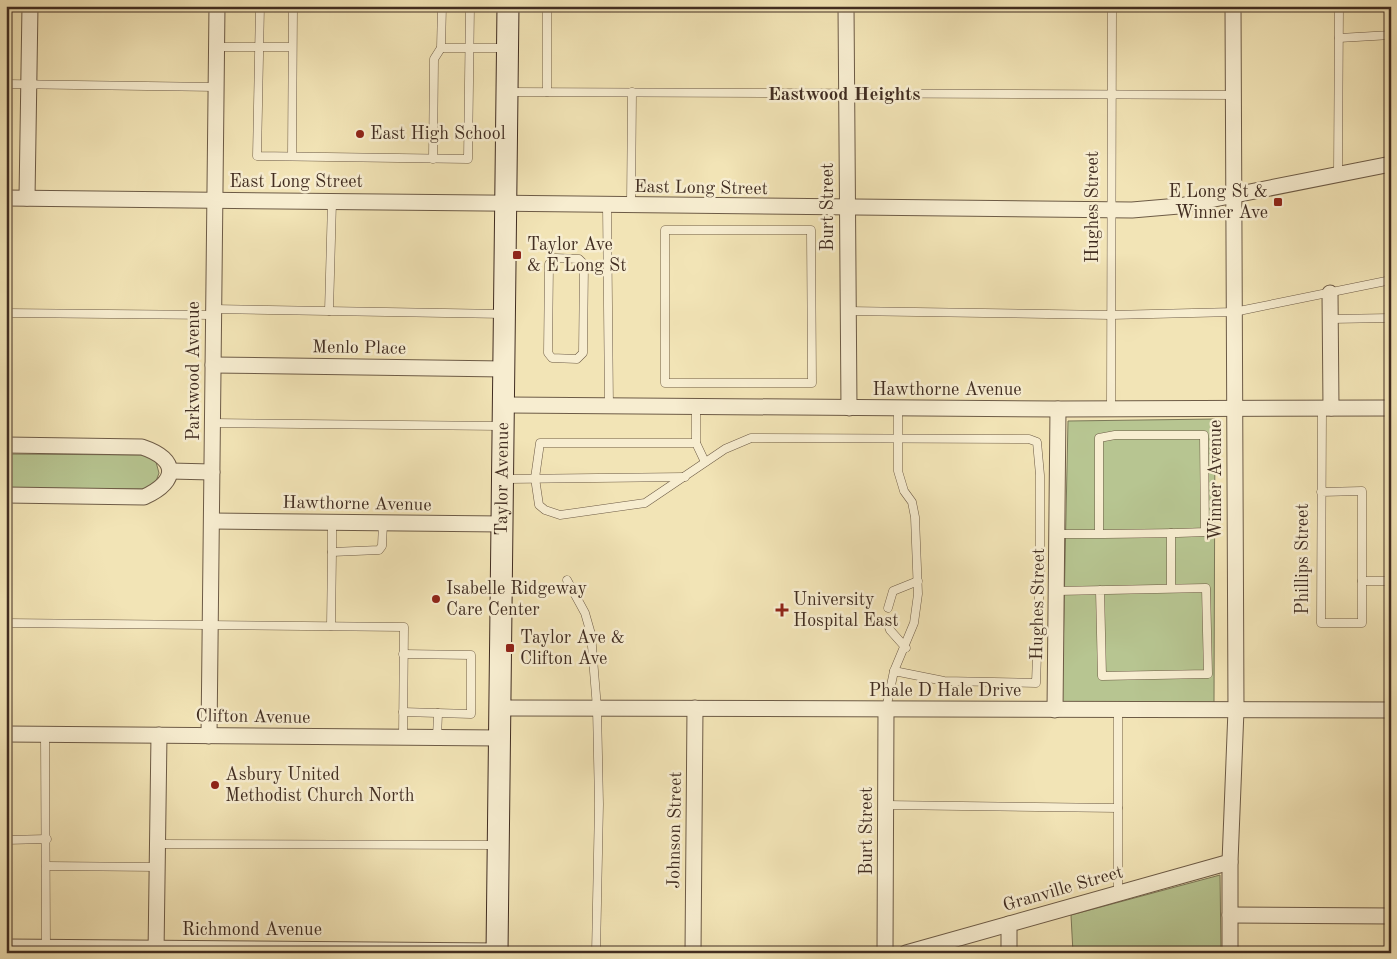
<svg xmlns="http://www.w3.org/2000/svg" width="1397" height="959" font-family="'Old Standard TT',serif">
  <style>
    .green { fill: #b7c591; stroke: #7c7959 }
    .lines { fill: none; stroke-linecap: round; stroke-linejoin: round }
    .service-casing { stroke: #6d5b46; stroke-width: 9 }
    .minor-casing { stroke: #6d5b46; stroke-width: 17 }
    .secondary-casing { stroke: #412d21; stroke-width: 23 }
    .service { stroke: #f7edd0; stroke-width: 8 }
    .minor { stroke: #f7edd0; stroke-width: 15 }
    .secondary { stroke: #f7edd0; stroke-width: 21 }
    .poi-dot { fill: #8f2418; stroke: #f7edd0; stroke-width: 2 }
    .labels { text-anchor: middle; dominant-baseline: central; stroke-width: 5; stroke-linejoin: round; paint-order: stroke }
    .poi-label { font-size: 18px; fill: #412d21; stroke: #f7edd0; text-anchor: start }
    .street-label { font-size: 18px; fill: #412d21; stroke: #f7edd0 }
    .neighbourhood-label { font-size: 19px; font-weight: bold; fill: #412d21; stroke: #f7edd0 }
  </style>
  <rect width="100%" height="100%" fill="#f2e4b6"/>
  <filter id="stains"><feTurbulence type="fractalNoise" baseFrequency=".004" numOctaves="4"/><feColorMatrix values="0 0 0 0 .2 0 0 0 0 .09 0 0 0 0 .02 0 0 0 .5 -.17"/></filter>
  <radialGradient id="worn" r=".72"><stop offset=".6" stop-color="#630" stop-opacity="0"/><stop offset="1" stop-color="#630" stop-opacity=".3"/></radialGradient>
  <!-- green -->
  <g class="green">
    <path d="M 1215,419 L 1214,703 L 1062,704 L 1068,421 Z"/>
    <path d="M 6,454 L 145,455 L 156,462 L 159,473 L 155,484 L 145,489 L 6,488 Z"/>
    <path d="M 1220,875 L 1221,953 L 1073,953 L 1071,915 Z"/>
  </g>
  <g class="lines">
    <!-- service casing -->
    <g class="service-casing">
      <g id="service">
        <path d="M 260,6 L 257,156 L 468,159 L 470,6"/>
        <path d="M 547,6 L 547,92"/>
        <path d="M 1339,38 L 1391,35"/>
        <path d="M 216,47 L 292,47"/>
        <path d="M 441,48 L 505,48"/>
        <path d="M 6,84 L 216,87"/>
        <path d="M 508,92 L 1234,95"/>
        <path d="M 292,156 L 293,6"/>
        <path d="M 433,159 L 434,59 L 441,48 L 442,6"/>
        <path d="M 1338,174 L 1339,6"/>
        <path d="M 607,205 L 609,406"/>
        <path d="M 631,205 L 632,92"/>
        <path d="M 665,230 L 811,230 L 812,383 L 665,383 Z"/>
        <path d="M 555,258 L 579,259 L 584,264 L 583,353 L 577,359 L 552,358 L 548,353 L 549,264 Z"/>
        <path d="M 213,309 L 504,314"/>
        <path d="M 329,311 L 332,202"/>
        <path d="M 848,311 L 1111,315 L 1234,312 L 1391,280"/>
        <path d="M 6,313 L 213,315"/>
        <path d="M 1330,319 L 1391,318"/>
        <path d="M 696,406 L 696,443 L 705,462"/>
        <path d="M 1111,409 L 1112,6"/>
        <path d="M 213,423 L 501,426"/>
        <path d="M 696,443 L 540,443 L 535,478 L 539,505 L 545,510 L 560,515 L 645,503 L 725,449 L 751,438 L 1029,439 L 1037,442 L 1040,475 L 1040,569 L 1036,683 L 944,681 L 894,671 L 886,709"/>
        <path d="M 504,479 L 685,477"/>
        <path d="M 1321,492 L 1362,491 L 1362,623 L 1321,623 L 1322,408"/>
        <path d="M 332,523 L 332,552 L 379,550 L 382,546 L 383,523"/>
        <path d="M 1057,534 C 1107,534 1156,534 1205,532 L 1204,435 L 1115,435 L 1099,438 L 1099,534"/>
        <path d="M 567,580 L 585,613 L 591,634 L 597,708 L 599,804 L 596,953"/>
        <path d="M 1362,581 L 1391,581"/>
        <path d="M 1171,588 L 1171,533"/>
        <path d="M 1057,591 L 1206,588 L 1208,674 L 1102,676 L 1100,590"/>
        <path d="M 888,608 L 893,591 L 918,581"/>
        <path d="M 6,623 L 404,627 L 403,737"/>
        <path d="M 888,624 L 890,630 L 906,648"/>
        <path d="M 331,626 L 332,552"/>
        <path d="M 894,671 L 914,623 L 918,594 L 915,517 L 912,502 L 904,491 L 898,471 L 898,408"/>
        <path d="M 1118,710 L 1118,893"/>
        <path d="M 403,712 L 471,714 L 471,655 L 403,654"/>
        <path d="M 45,734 L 46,947"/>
        <path d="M 437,738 L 438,713"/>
        <path d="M 886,805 L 1118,808"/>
        <path d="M 6,840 L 47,839"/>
        <path d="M 157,844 L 496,845"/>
        <path d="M 46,866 L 157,867"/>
      </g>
    </g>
    <!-- minor casing -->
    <g class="minor-casing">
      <g id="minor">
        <path d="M 846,6 L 849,408"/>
        <path d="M 6,198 L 1132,210 L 1179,206 L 1391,164"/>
        <path d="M 27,198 L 30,6"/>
        <path d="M 1330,293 L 1331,408"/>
        <path d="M 213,365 L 504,369"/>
        <path d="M 504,405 L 1058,409 L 1391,408"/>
        <path d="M 6,445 L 142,447 C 178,459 179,481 144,497 L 6,495"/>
        <path d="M 170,471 L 212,472"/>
        <path d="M 212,521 L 502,524"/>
        <path d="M 500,708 L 1391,710"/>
        <path d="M 1055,710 L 1058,409"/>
        <path d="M 6,734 L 500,738"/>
        <path d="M 209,736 L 217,6"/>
        <path d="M 1230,915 L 1391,916"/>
        <path d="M 6,947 L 497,951"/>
        <path d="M 156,953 L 159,735"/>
        <path d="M 693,953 L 695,708"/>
        <path d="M 885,953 L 886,709"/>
        <path d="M 906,953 L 1230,862"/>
        <path d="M 1009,953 L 1009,924"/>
        <path d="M 1230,953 L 1230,862 L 1236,710 L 1233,6"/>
      </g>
    </g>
    <!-- secondary casing -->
    <g class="secondary-casing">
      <g id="secondary">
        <path id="s1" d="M 497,953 L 508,6"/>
      </g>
    </g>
    <!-- service -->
    <use href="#service" class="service"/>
    <!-- minor -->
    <use href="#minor" class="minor"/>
    <!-- secondary -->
    <use href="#secondary" class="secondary"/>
  </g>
  <!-- markers -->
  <g class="poi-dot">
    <circle cx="360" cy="134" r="5"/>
    <rect x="1273" y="197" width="10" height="10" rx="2.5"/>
    <rect x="512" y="250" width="10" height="10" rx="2.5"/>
    <circle cx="436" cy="599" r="5"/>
    <path d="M779.5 602.5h5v5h5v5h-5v5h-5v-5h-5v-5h5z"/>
    <rect x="505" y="643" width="10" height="10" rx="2.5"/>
    <circle cx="215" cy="785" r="5"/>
  </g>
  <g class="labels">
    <!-- poi labels -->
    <g class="poi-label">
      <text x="370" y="134">East High School</text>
      <text x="1268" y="192" text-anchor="end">E Long St &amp;<tspan x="1268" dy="21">Winner Ave</tspan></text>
      <text x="527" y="245">Taylor Ave<tspan x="527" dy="21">&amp; E Long St</tspan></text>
      <text x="446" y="589">Isabelle Ridgeway<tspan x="446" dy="21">Care Center</tspan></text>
      <text x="793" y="600">University<tspan x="793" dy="21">Hospital East</tspan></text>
      <text x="520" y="638">Taylor Ave &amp;<tspan x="520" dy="21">Clifton Ave</tspan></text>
      <text x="225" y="775">Asbury United<tspan x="225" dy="21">Methodist Church North</tspan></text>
    </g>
    <!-- street labels -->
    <g class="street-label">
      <text x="296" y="182">East Long Street</text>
      <text transform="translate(701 188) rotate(1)">East Long Street</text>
      <text transform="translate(828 207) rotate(-90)">Burt Street</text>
      <text transform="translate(1093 207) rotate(-90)">Hughes Street</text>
      <text transform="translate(359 348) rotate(1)">Menlo Place</text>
      <text transform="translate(194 371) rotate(-90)">Parkwood Avenue</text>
      <text x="947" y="390">Hawthorne Avenue</text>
      <text stroke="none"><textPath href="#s1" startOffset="474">Taylor Avenue</textPath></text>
      <text transform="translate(1216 480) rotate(-90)">Winner Avenue</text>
      <text transform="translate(357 504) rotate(1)">Hawthorne Avenue</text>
      <text transform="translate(1303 559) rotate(-90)">Phillips Street</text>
      <text transform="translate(1038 604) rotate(-89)">Hughes Street</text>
      <text x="945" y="691">Phale D Hale Drive</text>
      <text transform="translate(253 717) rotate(1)">Clifton Avenue</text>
      <text transform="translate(675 830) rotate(-89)">Johnson Street</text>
      <text transform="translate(867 831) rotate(-90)">Burt Street</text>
      <text transform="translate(1063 889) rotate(-16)">Granville Street</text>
      <text x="252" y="930">Richmond Avenue</text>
    </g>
    <!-- neighbourhood labels -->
    <g class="neighbourhood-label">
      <text x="844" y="95">Eastwood Heights</text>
    </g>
  </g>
  <!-- margin -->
  <rect width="1397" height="959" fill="none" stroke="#f2e4b6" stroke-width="25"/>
  <rect x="8" y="8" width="1382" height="944" fill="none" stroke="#412d21" stroke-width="2.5"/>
  <rect x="12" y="12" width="1372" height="934" fill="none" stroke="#412d21"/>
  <rect width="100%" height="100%" filter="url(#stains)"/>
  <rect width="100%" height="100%" fill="url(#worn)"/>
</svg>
